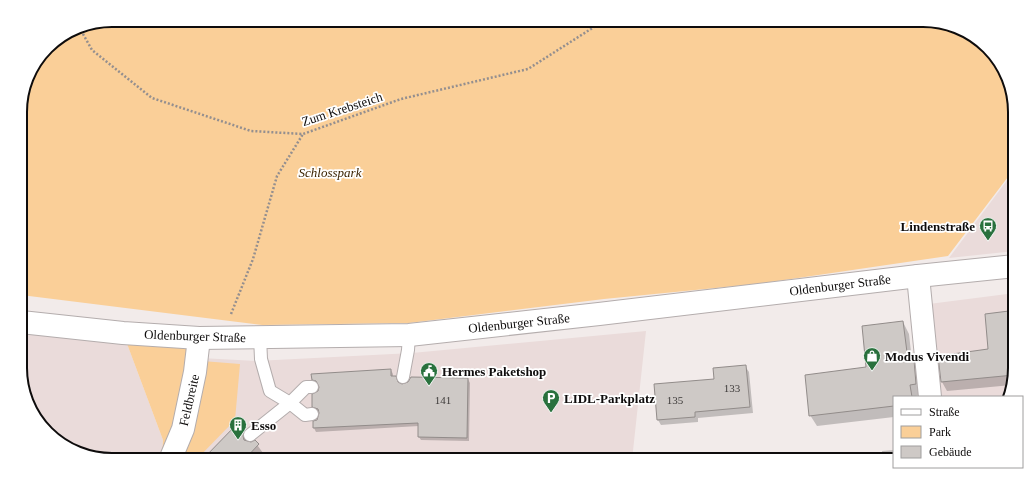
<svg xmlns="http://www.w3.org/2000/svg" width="1035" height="480" font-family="Georgia,serif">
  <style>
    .built { fill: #eadbda }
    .green { fill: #facf98 }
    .shadow { fill: #0003 }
    .building { fill: #cec9c6; stroke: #928c8a }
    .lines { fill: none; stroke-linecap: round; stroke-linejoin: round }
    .lane-casing { stroke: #b4adad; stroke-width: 14 }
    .street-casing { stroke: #b4adad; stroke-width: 24 }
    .secondary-casing { stroke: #b4adad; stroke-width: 24 }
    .path { stroke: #948f8f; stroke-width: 2.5; stroke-dasharray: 2 2; stroke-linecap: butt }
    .lane { stroke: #fff; stroke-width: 12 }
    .street { stroke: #fff; stroke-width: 22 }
    .secondary { stroke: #fff; stroke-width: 22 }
    .labels { text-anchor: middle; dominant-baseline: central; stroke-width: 3.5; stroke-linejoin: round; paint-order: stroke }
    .number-label { font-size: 11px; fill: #3e3b3a }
    .street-label { font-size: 13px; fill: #0e0c0c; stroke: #fff }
    .park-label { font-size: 13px; font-style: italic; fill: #3c2300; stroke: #fff }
    .poi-label { font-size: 13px; font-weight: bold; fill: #0e0c0c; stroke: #fff; text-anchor: start }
    .rim { fill: none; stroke: #0e0c0c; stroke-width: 2 }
  </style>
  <rect width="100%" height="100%" fill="#f2ebea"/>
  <!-- built -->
  <g class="built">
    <path d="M 1014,171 L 1015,251 L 949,258 Z"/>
    <path d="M 1015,293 L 1015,368 L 1009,397 L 934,397 L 921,305 Z"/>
    <path d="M 21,322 L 123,333 L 163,440 L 162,460 L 112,460 L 77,453 L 39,424 L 21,380 Z"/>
    <path d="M 646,331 L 632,460 L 177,460 L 201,358 L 256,361 L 412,353 Z"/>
  </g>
  <!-- green -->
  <g class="green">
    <path d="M 112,20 L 923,20 L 958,27 L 996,56 L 1014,100 L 1014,169 L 948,256 L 756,284 L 604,299 L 409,323 L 262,325 L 21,295 L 20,106 L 30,71 L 51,43 L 77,27 Z"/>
    <path d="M 123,333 L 199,338 L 162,460 L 163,440 Z"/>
    <path d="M 202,361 L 240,364 L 235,420 L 196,460 L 176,460 Z"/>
  </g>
  <!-- shadow -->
  <g class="shadow">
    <path d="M 1009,312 L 1014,321 L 1015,326 L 1015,368 L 1012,385 L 947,391 L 942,382 L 989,350 Z"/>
    <path d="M 903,322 L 909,334 L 912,361 L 920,372 L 922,395 L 916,396 L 916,397 L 894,397 L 894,417 L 817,426 L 810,415 L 868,368 Z"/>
    <path d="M 745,366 L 749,372 L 753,413 L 698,418 L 698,422 L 661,425 L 658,420 L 715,380 Z"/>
    <path d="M 391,370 L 393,374 L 393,377 L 398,384 L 402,385 L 468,379 L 470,383 L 469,441 L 421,440 L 419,437 L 419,426 L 316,432 L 314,428 L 314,422 L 318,420 L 320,412 L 316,410 L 313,406 L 319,392 L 319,384 L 315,383 L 313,379 Z"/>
    <path d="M 244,430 L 249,438 L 247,442 L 251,444 L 255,442 L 263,453 L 256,460 L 211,460 Z"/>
    <path d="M 894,450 L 894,460 L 883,460 L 882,451 Z"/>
    <path d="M 824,453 L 828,460 L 785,460 L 785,457 Z"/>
  </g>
  <!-- building -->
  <g class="building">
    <path d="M 1009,311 L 1013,346 L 1015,346 L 1015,368 L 1014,375 L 941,382 L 938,356 L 988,349 L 985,314 Z"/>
    <path d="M 903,321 L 908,360 L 914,360 L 916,384 L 910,385 L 912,397 L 894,397 L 894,406 L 809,416 L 805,375 L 866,367 L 862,326 Z"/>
    <path d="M 746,365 L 750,407 L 695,412 L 695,417 L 657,420 L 654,384 L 714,379 L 713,368 Z"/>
    <path d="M 391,369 L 391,376 L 396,376 L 398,382 L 402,384 L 408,382 L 411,377 L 468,378 L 467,438 L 418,437 L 418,423 L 313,428 L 313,421 L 317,420 L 319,413 L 318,409 L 312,407 L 312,394 L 318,391 L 319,387 L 316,381 L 312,380 L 311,374 Z"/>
    <path d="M 238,423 L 245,430 L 243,436 L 244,440 L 251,442 L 255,440 L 259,444 L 244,460 L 202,460 Z"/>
  </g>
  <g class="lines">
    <!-- lane casing -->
    <g class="lane-casing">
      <g id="lane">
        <path d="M 260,337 L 261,359 L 270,391 L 290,403 L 305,415 L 312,414"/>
        <path d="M 403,377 L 408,350 L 409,335"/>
        <path d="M 250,435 L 290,403 L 306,387 L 312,387"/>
      </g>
    </g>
    <!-- street casing -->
    <g class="street-casing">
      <g id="street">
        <path d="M 918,276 L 930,397"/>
        <path d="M 170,460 L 183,429 L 195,372 L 199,338"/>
      </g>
    </g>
    <!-- secondary casing -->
    <g class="secondary-casing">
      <path id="secondary" d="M 21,322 L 123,333 L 199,338 L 409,335 L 599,314 L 918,276 L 1015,266"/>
    </g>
    <!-- path -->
    <g class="path">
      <path d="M 79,27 L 92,50 L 152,98 L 251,131 L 303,134 L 401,99 L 528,69 L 605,20"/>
      <path d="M 231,314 L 253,259 L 277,176 L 303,134"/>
    </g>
    <!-- lane -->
    <use href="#lane" class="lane"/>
    <!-- street -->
    <use href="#street" class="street"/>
    <!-- secondary -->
    <use href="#secondary" class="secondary"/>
  </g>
  <!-- icons -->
  <defs>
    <g id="bus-pin" transform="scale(0.9)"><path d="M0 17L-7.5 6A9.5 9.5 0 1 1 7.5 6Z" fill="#29713d" stroke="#fff"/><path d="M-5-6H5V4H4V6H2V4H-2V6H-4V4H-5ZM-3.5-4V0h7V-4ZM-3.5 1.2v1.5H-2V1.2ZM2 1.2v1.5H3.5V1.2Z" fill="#fff"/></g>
    <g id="shop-pin" transform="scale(0.9)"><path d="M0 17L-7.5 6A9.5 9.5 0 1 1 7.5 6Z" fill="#29713d" stroke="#fff"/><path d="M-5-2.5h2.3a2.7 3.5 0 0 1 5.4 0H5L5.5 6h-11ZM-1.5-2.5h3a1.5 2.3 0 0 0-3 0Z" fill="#fff"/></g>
    <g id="civic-pin" transform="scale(0.9)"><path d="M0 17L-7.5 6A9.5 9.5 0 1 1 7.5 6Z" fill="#29713d" stroke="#fff"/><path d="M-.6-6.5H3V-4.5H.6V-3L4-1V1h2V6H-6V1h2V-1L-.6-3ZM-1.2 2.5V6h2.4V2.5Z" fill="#fff"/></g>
    <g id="parking-pin" transform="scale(0.9)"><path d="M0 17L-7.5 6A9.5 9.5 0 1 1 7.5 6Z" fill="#29713d" stroke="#fff"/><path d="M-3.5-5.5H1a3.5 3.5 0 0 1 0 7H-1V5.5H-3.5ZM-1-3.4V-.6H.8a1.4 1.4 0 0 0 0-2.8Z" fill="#fff"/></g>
    <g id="building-pin" transform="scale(0.9)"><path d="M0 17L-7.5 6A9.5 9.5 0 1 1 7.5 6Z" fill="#29713d" stroke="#fff"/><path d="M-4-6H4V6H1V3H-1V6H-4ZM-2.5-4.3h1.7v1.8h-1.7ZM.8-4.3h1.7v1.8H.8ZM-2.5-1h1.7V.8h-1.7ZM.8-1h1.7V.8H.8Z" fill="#fff"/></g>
  </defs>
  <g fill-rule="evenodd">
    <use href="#bus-pin" x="988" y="226"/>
    <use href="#shop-pin" x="872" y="356"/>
    <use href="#civic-pin" x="429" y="371"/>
    <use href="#parking-pin" x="551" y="398"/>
    <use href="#building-pin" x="238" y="425"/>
  </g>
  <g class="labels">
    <!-- number labels -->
    <g class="number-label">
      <text x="732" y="388">133</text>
      <text x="443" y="400">141</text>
      <text x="675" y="400">135</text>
    </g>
    <!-- street labels -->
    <g class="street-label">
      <text transform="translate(342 109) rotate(-18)">Zum Krebsteich</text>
      <text transform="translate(840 285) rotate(-7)">Oldenburger Straße</text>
      <text transform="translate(519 323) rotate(-6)">Oldenburger Straße</text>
      <text transform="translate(195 336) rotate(2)">Oldenburger Straße</text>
      <text transform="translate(189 400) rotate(-77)">Feldbreite</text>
    </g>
    <!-- park labels -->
    <g class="park-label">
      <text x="330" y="172">Schlosspark</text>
    </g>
    <!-- poi labels -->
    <g class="poi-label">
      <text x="975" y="226" text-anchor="end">Lindenstraße</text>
      <text x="885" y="356">Modus Vivendi</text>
      <text x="442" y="371">Hermes Paketshop</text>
      <text x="564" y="398">LIDL-Parkplatz</text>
      <text x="251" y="425">Esso</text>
    </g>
  </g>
  <!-- crop -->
  <path d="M0 0H1035V480H0ZM112 27H923A85 85 0 0 1 1008 112V368A85 85 0 0 1 923 453H112A85 85 0 0 1 27 368V112A85 85 0 0 1 112 27Z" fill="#fff" fill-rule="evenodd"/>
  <path class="rim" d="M112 27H923A85 85 0 0 1 1008 112V368A85 85 0 0 1 923 453H112A85 85 0 0 1 27 368V112A85 85 0 0 1 112 27Z"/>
  <!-- legend -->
  <rect x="893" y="396" width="130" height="72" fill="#ffffff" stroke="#9f9e9e"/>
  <rect x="901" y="409" width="20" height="6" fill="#ffffff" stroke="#9f9e9e"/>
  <text x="929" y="416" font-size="12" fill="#0e0c0c">Straße</text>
  <rect x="901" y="426" width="20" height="12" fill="#facf98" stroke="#9f9e9e"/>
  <text x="929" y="436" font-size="12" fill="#0e0c0c">Park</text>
  <rect x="901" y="446" width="20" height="12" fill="#cec9c6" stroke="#9f9e9e"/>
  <text x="929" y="456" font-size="12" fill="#0e0c0c">Gebäude</text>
</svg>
